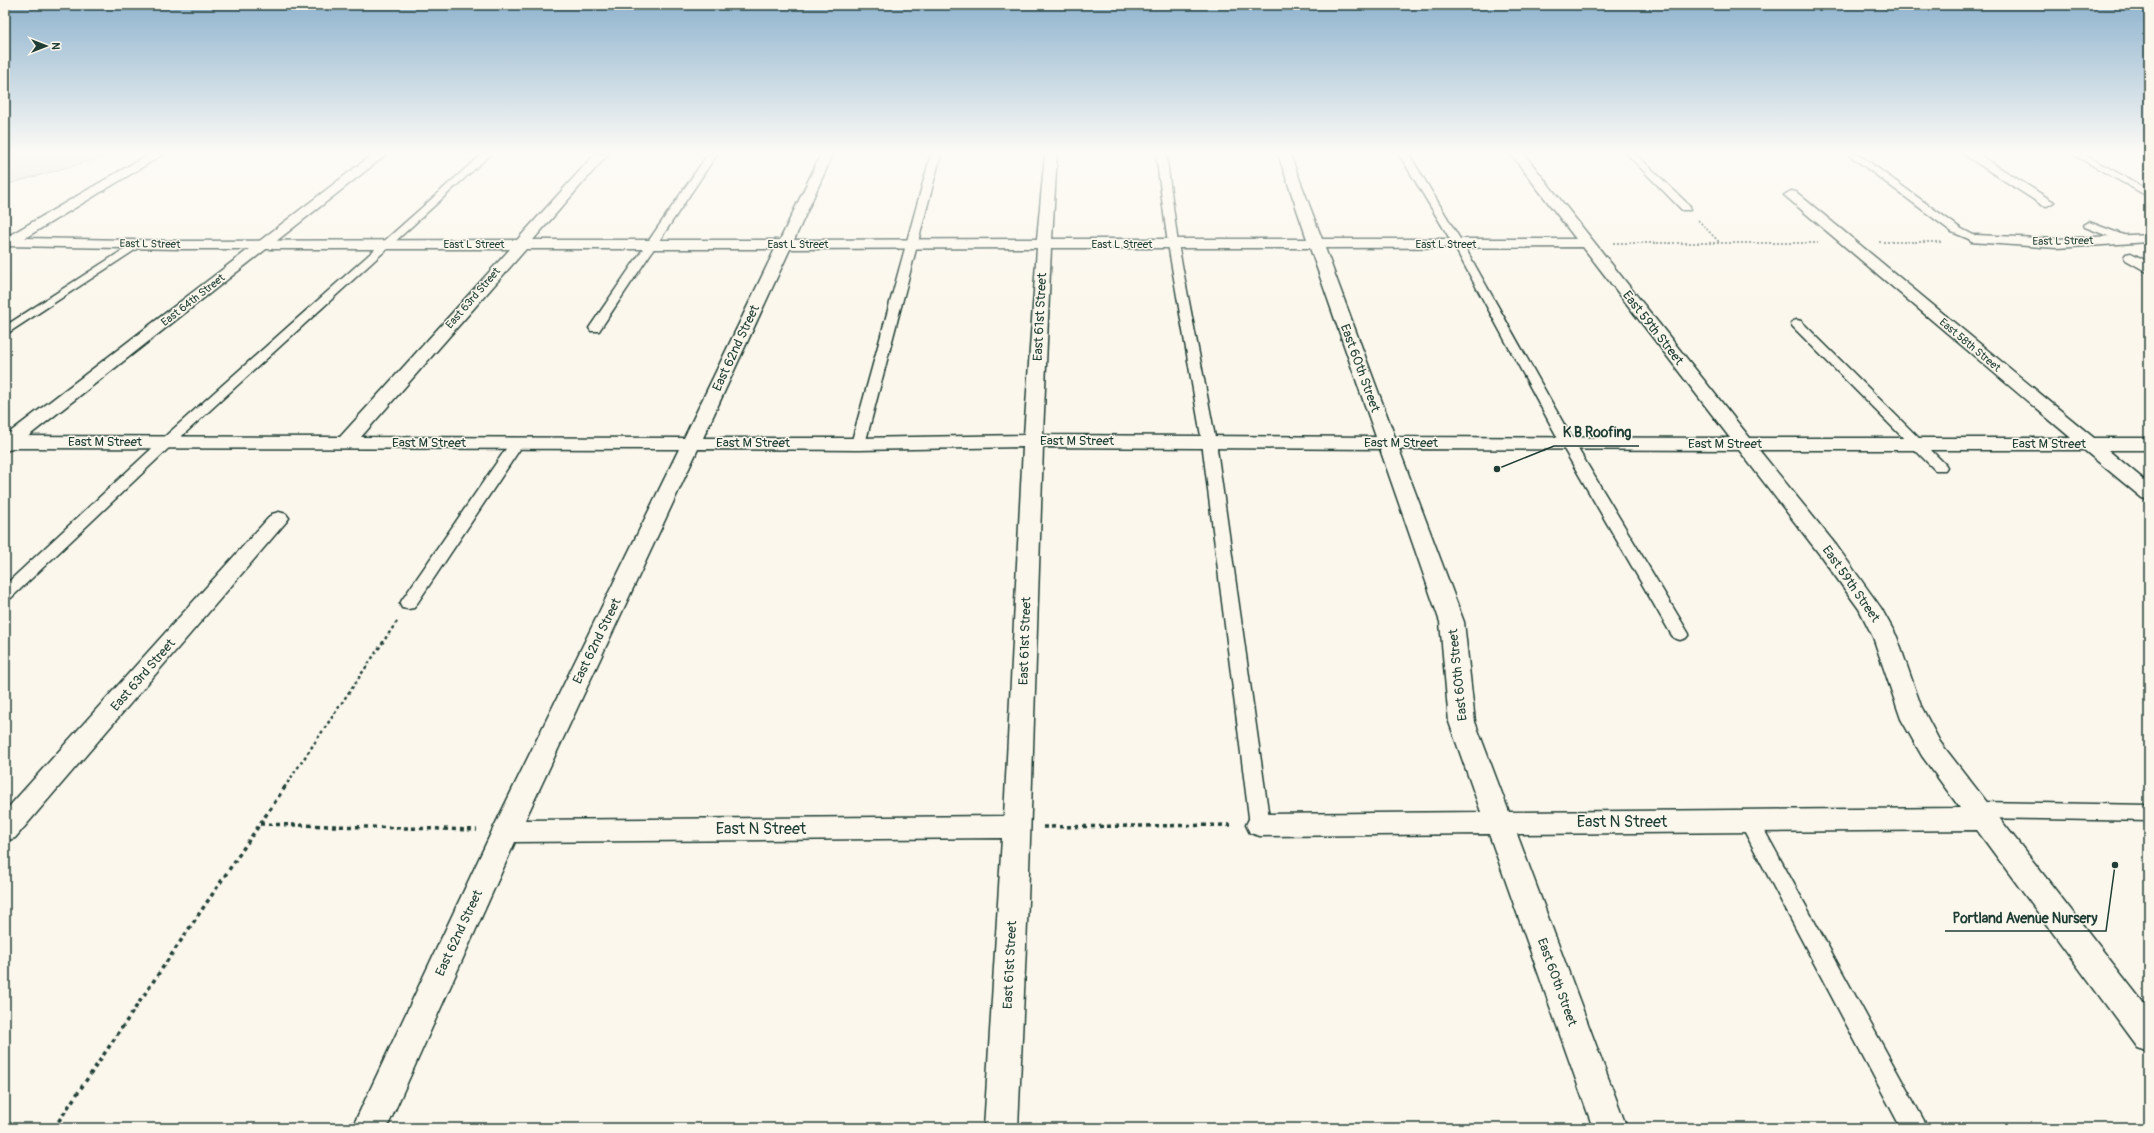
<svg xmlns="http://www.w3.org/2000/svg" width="2154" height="1133" font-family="Pangolin,sans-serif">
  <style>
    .green { fill: #dbdcd1; stroke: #7d8c82 }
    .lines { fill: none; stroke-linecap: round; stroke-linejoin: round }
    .lane-casing { stroke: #1f3d34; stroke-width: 3 }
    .street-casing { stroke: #1f3d34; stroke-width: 3 }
    .secondary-casing { stroke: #1f3d34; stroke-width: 3 }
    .path-far2 { stroke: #1f3d34; stroke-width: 1.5; stroke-dasharray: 2 2; stroke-linecap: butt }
    .path-far1 { stroke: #1f3d34; stroke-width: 2.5; stroke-dasharray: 3 3; stroke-linecap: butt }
    .path { stroke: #1f3d34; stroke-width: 3.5; stroke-dasharray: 4 4; stroke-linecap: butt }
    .lane { fill: #fbf7ec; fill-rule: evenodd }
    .street { fill: #fbf7ec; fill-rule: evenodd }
    .secondary { fill: #fbf7ec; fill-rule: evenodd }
    .labels { text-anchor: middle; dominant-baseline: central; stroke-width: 3; stroke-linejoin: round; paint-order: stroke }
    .far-street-label { font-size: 11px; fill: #1f3d34; stroke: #fbf7ec }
    .street-label { font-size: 13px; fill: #1f3d34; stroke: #fbf7ec }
    .near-street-label { font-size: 16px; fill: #1f3d34; stroke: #fbf7ec }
    .leader { fill: none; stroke: #1f3d34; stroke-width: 1.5 }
    .callout-dot { fill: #1f3d34; stroke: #fbf7ec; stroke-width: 1.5 }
    .callout-label { font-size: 14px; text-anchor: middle; font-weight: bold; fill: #1f3d34; stroke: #fbf7ec; stroke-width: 3; stroke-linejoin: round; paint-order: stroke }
  </style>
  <rect width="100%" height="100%" fill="#fbf7ec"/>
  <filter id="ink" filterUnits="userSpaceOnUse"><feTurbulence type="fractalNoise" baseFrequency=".025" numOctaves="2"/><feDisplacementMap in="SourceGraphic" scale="8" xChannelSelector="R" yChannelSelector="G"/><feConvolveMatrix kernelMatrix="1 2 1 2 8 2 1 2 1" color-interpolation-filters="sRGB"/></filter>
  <g filter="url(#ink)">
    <!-- green -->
    <path class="green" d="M 5,154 L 114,154 L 5,185 Z"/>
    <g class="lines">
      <!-- lane casing -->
      <g class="lane-casing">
        <g id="lane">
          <path d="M 482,154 L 491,154 L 172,445 L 11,598 L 5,599 L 5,585 L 162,439 Z"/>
          <path d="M 708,154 L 717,154 L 599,331 L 591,331 L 589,328 Z"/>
          <path d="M 931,154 L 941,154 L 865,444 L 858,448 L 853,447 L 851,444 Z"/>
          <path d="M 1156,154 L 1166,154 L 1178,244 L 1216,442 L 1270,825 L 1267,831 L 1260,833 L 1253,831 L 1250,825 L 1202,442 L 1168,244 Z"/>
          <path d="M 1399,154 L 1409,154 L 1463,244 L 1575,444 L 1689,634 L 1686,638 L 1680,640 L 1674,638 L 1671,634 L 1561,444 L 1453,244 Z"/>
          <path d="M 1627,154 L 1636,154 L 1690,206 L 1690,210 L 1682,210 Z"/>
          <path d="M 1848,154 L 1858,154 L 1960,228 L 1981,239 L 1976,242 L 1952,232 Z"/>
          <path d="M 2072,154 L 2083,154 L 2149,190 L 2149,197 Z"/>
          <path d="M 2089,222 L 2126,236 L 2127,238 L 2122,241 L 2118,240 L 2085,227 L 2084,225 Z"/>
          <path d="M 137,241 L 142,244 L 141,246 L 5,335 L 5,326 Z"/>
          <path d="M 1797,320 L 1801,321 L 1945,464 L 1947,467 L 1945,470 L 1935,470 L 1793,327 L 1791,324 L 1793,321 Z"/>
          <path d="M 517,439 L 524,443 L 414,608 L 408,609 L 402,608 L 400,604 L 402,600 L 512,440 Z"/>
          <path d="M 1977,802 L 2149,805 L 2149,821 L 1977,818 L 1970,816 L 1967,810 L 1970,804 Z"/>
          <path d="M 1749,813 L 1756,815 L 1928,1128 L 1901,1128 L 1739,821 L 1742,815 Z"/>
        </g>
      </g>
      <!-- street casing -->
      <g class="street-casing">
        <g id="street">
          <path d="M 149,154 L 164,154 L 25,238 L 181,241 L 517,240 L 595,154 L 608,154 L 533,240 L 780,240 L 821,154 L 833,154 L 794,240 L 1037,239 L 1045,154 L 1057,154 L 1052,239 L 1307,239 L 1278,154 L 1290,154 L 1322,239 L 1576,239 L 1511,154 L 1524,154 L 1750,438 L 2071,438 L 1784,195 L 1791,191 L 1796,192 L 2094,438 L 2149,438 L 2149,450 L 2108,450 L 2149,484 L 2149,500 L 2142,498 L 2084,450 L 1759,450 L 1836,545 L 1881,608 L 1897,637 L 1921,706 L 1940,742 L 2149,1010 L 2149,1051 L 2137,1047 L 1977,830 L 1517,834 L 1627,1128 L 1593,1128 L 1489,834 L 1260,836 L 1250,833 L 1246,825 L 1250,817 L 1260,814 L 1481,812 L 1449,722 L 1440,622 L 1380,449 L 1043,447 L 1028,901 L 1018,1128 L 984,1128 L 1002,838 L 515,842 L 387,1128 L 352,1128 L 492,831 L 679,449 L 5,448 L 5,436 L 340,437 L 510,249 L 181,249 L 5,246 L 5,238 ZM 1583,247 L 1730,438 L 1395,437 L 1325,248 ZM 1037,248 L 1024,435 L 858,438 L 703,438 L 790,249 ZM 1051,248 L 1310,248 L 1376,437 L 1043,435 ZM 526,249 L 775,249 L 684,438 L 361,437 ZM 1023,447 L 1004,816 L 525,820 L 698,449 L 858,450 ZM 1399,449 L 1739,450 L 1820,555 L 1859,609 L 1873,637 L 1901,719 L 1922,756 L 1960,808 L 1509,812 L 1475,722 L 1464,622 Z"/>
          <path d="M 1963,154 L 1978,154 L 2054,202 L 2047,206 L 2042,205 Z"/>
          <path d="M 2149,234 L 2149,242 L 2057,248 L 1971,242 L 1969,239 L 1971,236 L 1976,235 L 2057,239 Z"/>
          <path d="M 2131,253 L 2149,262 L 2149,273 L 2126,260 L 2124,257 L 2126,254 Z"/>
          <path d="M 279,512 L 286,514 L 289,518 L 286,522 L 15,838 L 5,841 L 5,811 L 272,514 Z"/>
        </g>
      </g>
      <!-- secondary casing -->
      <g class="secondary-casing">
        <path id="secondary" d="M 373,154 L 387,154 L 12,449 L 5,451 L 5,436 Z"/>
      </g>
      <!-- path-far2 -->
      <g class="path-far2">
        <path d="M 1698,220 L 1720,243"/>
        <path d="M 1879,242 L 1942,242"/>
        <path d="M 1613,243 L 1818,243"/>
      </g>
      <!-- path-far1 -->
      <path class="path-far1" d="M 284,788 L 398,620"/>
      <!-- path -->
      <g class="path">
        <path d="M 260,824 L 477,830"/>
        <path d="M 1043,827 L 1234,825"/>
        <path d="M 54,1128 L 285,787"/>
      </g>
      <!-- lane -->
      <use href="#lane" class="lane"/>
      <!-- street -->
      <use href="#street" class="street"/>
      <!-- secondary -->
      <use href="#secondary" class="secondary"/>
    </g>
  </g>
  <!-- sky -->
  <linearGradient id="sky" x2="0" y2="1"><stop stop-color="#90b4cf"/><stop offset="0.49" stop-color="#fdfbf6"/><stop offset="1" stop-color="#fdfbf6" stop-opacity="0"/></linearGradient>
  <rect width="2154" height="313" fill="url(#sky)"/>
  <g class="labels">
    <!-- far-street labels -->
    <g class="far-street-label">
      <text transform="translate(2063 241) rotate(-1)">East L Street</text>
      <text transform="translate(150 244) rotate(1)">East L Street</text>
      <text x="474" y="244">East L Street</text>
      <text x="798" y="244">East L Street</text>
      <text x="1122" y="244">East L Street</text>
      <text x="1446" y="244">East L Street</text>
      <text transform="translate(473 298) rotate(-49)">East 63rd Street</text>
      <text transform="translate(193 300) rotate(-38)">East 64th Street</text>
      <text transform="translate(1970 345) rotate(40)">East 58th Street</text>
    </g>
    <!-- street labels -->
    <g class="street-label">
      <text transform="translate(1040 317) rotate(-87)">East 61st Street</text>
      <text transform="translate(1653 328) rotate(52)">East 59th Street</text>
      <text transform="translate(736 348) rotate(-65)">East 62nd Street</text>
      <text transform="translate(1360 368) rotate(70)">East 60th Street</text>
      <text x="1077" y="441">East M Street</text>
      <text x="105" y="442">East M Street</text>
      <text x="429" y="443">East M Street</text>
      <text x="753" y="443">East M Street</text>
      <text x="1401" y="443">East M Street</text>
      <text x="1725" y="444">East M Street</text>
      <text x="2049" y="444">East M Street</text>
      <text transform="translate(1851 584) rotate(55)">East 59th Street</text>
      <text transform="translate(597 641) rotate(-64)">East 62nd Street</text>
      <text transform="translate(1025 641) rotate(-88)">East 61st Street</text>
      <text transform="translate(143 675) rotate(-49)">East 63rd Street</text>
      <text transform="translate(1458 675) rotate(-96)">East 60th Street</text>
      <text transform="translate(459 933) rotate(-65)">East 62nd Street</text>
      <text transform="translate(1010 965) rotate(-87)">East 61st Street</text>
      <text transform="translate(1557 982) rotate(70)">East 60th Street</text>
    </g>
    <!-- near-street labels -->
    <g class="near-street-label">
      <text x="1622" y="822">East N Street</text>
      <text x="761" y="829">East N Street</text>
    </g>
  </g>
  <!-- callouts -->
  <path class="leader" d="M1497 469L1554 446H1639M2115 865L2106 931H1945"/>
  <g class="callout-dot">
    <circle cx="1497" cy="469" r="4"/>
    <circle cx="2115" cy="865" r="4"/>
  </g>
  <g class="callout-label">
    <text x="1597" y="437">K B Roofing</text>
    <text x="2025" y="923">Portland Avenue Nursery</text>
  </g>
  <!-- margin -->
  <rect width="2154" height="1133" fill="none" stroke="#fbf7ec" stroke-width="20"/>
  <rect x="10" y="10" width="2134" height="1113" fill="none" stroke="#1f3d34" stroke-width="1.5" filter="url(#ink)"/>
  <!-- north arrow -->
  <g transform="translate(46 46) rotate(90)" stroke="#fbf7ec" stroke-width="3" paint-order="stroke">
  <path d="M0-3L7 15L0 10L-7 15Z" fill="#1f3d34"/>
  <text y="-6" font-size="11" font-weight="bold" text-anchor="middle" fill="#1f3d34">N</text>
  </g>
</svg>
